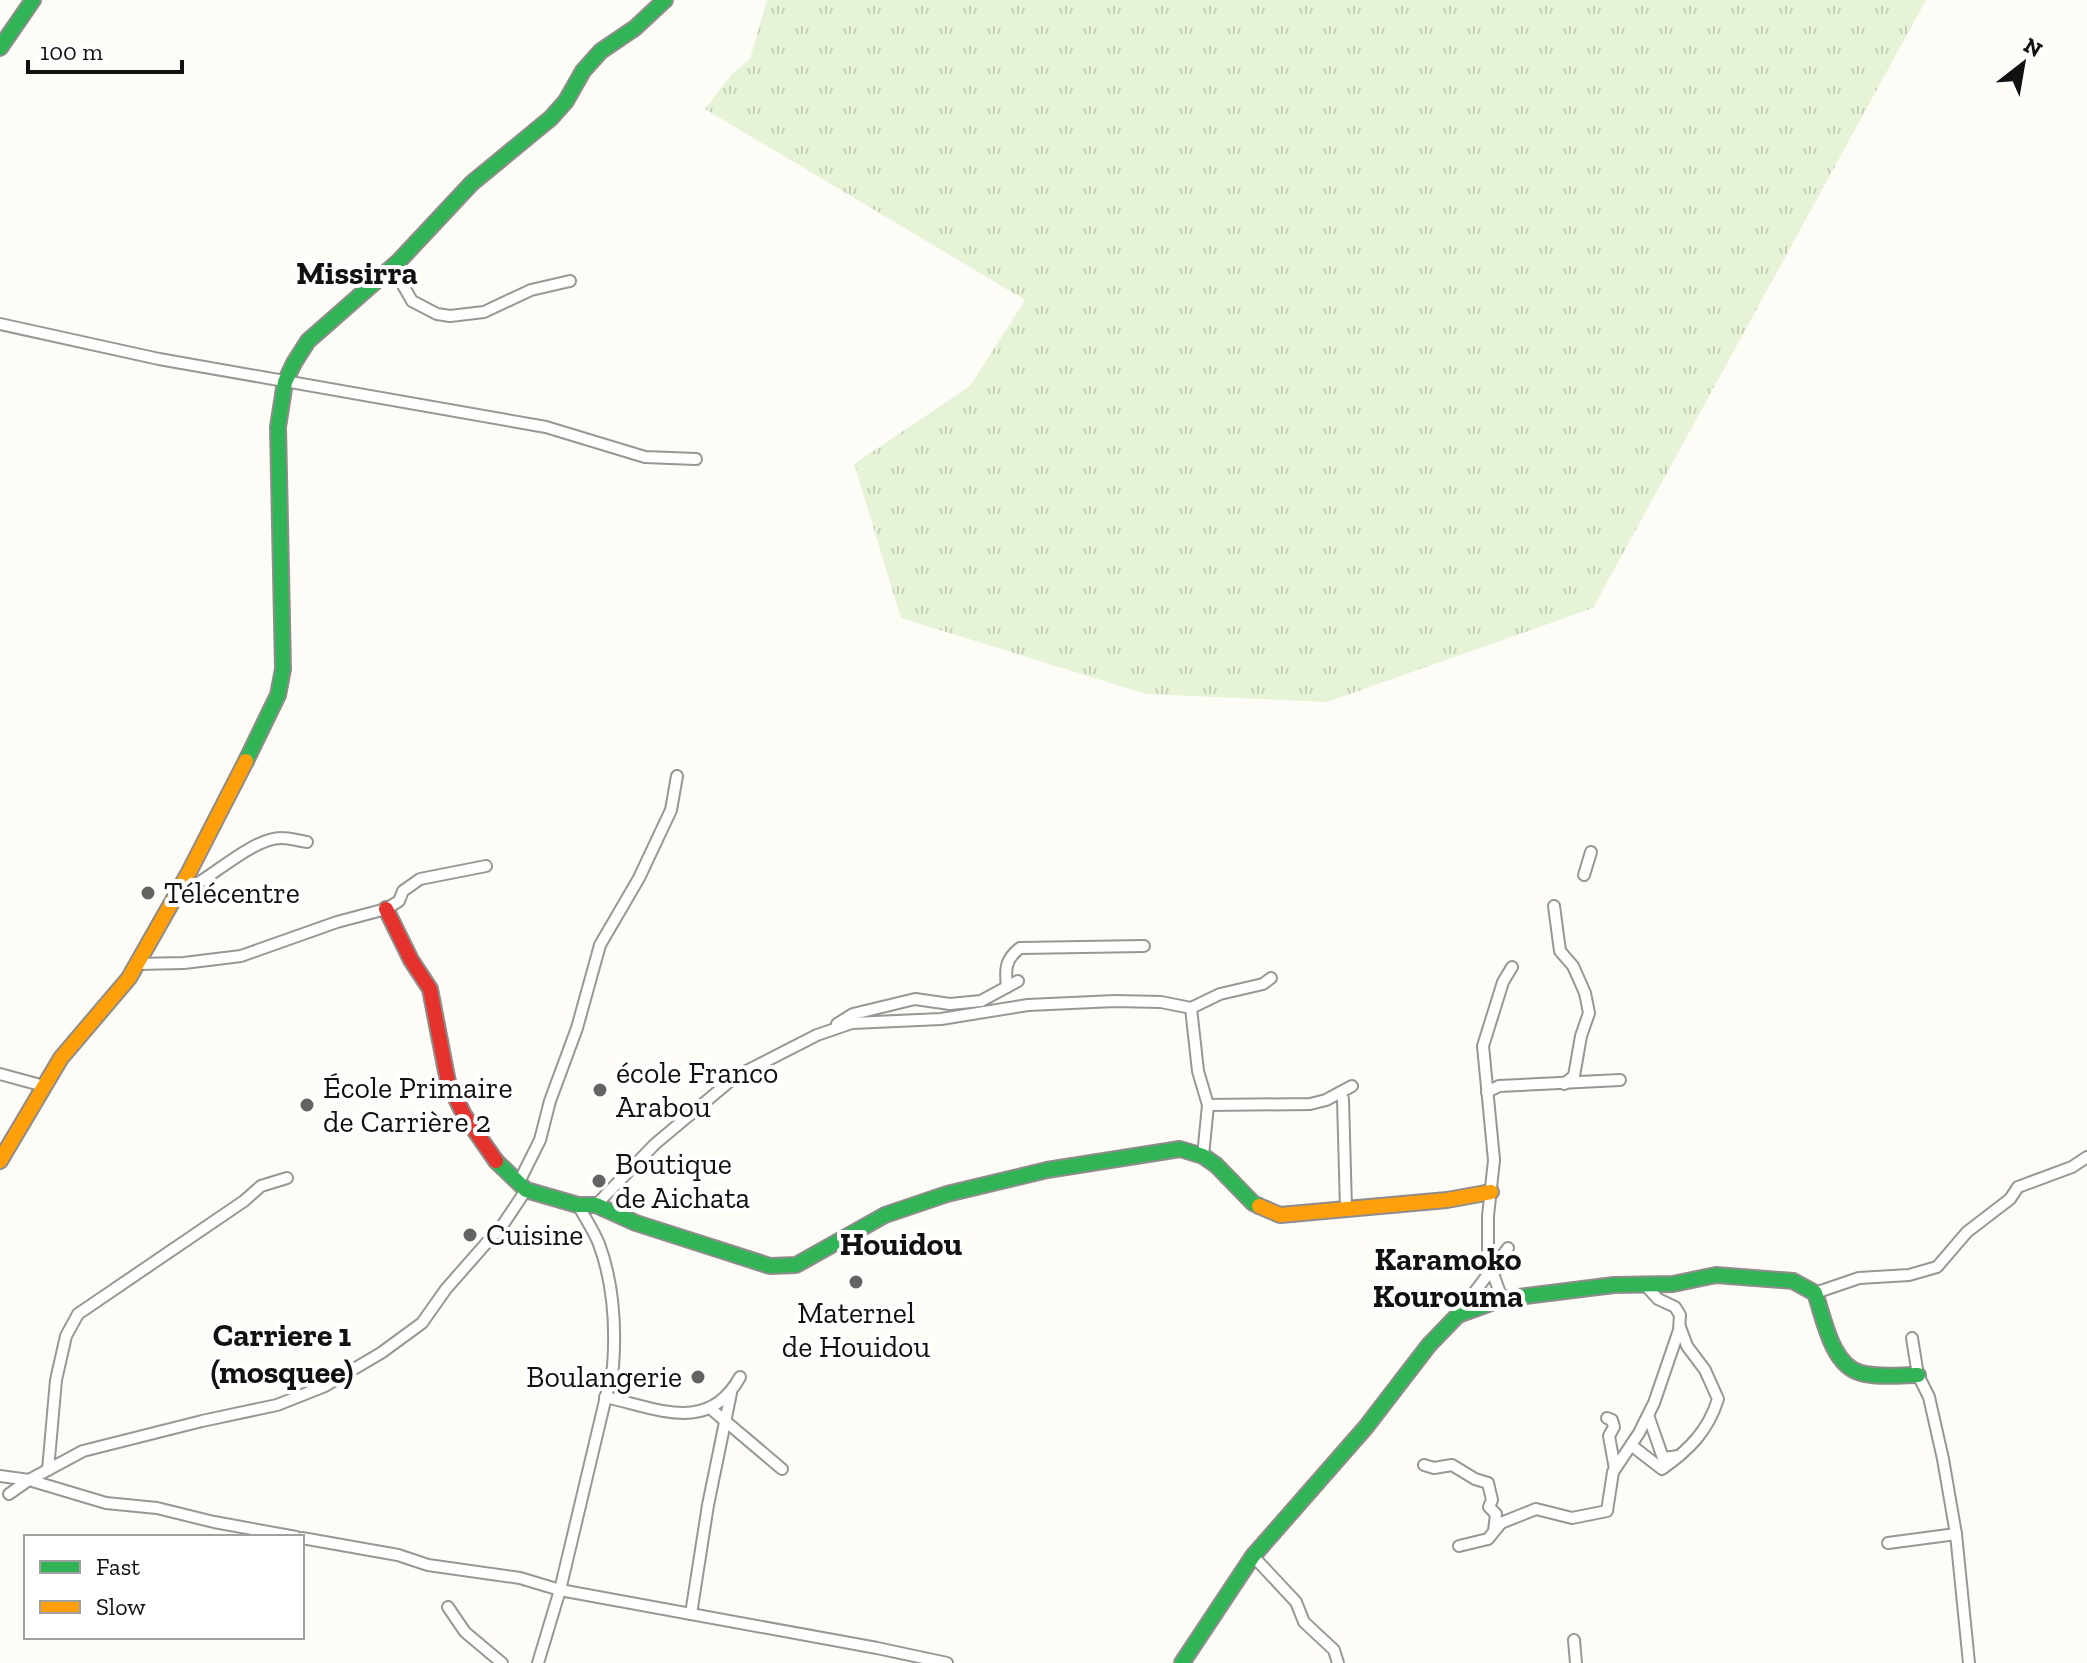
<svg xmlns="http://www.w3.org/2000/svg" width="2087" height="1663" font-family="'Zilla Slab',serif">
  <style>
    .grass { fill: url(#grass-tufts) }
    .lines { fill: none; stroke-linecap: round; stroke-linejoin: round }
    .street-casing { stroke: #979795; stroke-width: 14 }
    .fast-casing { stroke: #8e8d8b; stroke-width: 18 }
    .slow-casing { stroke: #8e8d8b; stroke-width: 18 }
    .jam-casing { stroke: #8e8d8b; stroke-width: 18 }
    .street { stroke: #fffffe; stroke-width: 10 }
    .fast { stroke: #30b455; stroke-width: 14 }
    .slow { stroke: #ff9f0a; stroke-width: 14 }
    .jam { stroke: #e5322d; stroke-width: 14 }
    .poi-dot { fill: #646362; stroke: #fff; stroke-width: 3 }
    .labels { text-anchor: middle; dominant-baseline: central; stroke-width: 8; stroke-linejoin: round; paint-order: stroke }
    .poi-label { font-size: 30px; fill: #111; stroke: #fff; text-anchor: start }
    .neighbourhood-label { font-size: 32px; font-weight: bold; fill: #111; stroke: #fff }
  </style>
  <defs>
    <pattern id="grass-tufts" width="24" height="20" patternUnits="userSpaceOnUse" patternTransform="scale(2)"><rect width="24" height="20" fill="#e7f3d7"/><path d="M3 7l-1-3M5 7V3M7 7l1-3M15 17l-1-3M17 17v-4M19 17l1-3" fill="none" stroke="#c5cfb8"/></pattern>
  </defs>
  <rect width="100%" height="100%" fill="#fdfcf7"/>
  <!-- grass -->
  <path class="grass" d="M 767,0 L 1926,0 L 1593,608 L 1327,702 L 1146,694 L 901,618 L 854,464 L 970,386 L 1025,300 L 705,109 L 732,74 L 750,59 Z"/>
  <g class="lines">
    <!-- street casing -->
    <g class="street-casing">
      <g id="street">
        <path d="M 392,266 L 412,301 L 437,314 L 450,316 L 484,312 L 531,290 L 570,281"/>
        <path d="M 0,324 L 159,359 L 546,427 L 645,457 L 696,459"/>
        <path d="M 1584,875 L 1591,852"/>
        <path d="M 177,895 C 208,882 252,837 282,838 C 290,838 299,841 307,842"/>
        <path d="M 1554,906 L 1560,951 L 1573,966 L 1585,993 L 1589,1013 L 1581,1036 L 1574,1076 L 1564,1084"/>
        <path d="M 137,964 L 184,963 L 241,956 L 337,922 L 386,909 L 399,901 L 403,891 L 420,879 L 486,866"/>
        <path d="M 1007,987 C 1005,970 1005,959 1020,948 L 1144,946"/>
        <path d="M 1191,1008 L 1198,1071 L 1208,1105 L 1203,1156"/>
        <path d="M 837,1024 L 853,1014 L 915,999 L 950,1004 L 981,1001 L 1018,981"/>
        <path d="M 0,1074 L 44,1086"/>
        <path d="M 1487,1092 L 1499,1086 L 1620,1080"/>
        <path d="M 1343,1099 L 1346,1209"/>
        <path d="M 1208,1105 L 1310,1104 L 1326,1100 L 1352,1086"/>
        <path d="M 518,1184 L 540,1140 L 550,1101 L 577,1028 L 600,945 L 639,878 L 671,810 L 677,776"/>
        <path d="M 596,1205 L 655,1144 L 735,1077 L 817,1035 L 852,1023 L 941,1019 L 1028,1005 L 1115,1001 L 1161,1002 L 1191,1008 L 1220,994 L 1263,984 L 1271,978"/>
        <path d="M 1815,1293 L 1859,1278 L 1909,1275 L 1937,1267 L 1967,1232 L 2010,1199 L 2018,1187 L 2072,1167 L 2087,1157"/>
        <path d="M 1502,1299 L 1488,1259 L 1488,1216 L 1494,1160 L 1483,1046 L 1503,982 L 1512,967"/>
        <path d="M 1458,1314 L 1508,1248"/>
        <path d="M 1912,1338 L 1918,1375 L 1929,1397 L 1943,1459 L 1956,1534 L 1969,1663"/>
        <path d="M 605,1397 C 657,1408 708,1435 740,1377"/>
        <path d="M 711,1409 L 782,1469"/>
        <path d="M 1648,1415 L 1663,1458 L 1679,1456"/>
        <path d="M 1607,1418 L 1612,1420 L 1614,1427 L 1609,1436 L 1615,1469"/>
        <path d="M 1631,1445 L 1662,1469 C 1689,1450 1708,1431 1718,1399 L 1705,1370 L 1687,1346 L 1680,1327"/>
        <path d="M 1424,1465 L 1434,1468 L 1452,1465 L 1475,1479 L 1488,1483 L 1492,1500 L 1489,1507 L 1496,1514 L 1494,1531"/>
        <path d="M 48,1470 L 56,1380 L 66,1336 L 78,1314 L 244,1201 L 261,1186 L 287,1178"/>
        <path d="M 0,1476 L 29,1480 L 106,1503 L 157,1508 L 214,1522 L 296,1537"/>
        <path d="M 9,1494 L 29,1480 L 83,1451 L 202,1421 L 277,1405 L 325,1386 L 381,1353 L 422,1323 L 446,1289 L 504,1223 L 526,1190"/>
        <path d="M 302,1538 L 398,1555 L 428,1565 L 520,1578 L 560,1590 L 877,1648 L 947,1663"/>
        <path d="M 1888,1543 L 1956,1534"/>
        <path d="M 1459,1546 L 1488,1539 L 1501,1523 L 1536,1509 L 1572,1518 L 1607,1511 L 1613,1472 L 1639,1433 L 1654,1403 L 1679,1330 L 1680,1315 L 1675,1307 L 1658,1299 L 1645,1285"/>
        <path d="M 1253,1556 L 1296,1602 L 1304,1622 L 1334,1650 L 1338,1663"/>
        <path d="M 448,1607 L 465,1632 L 502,1663"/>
        <path d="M 691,1614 L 708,1505 L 731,1393"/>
        <path d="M 1574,1640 L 1576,1663"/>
        <path d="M 538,1663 L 560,1590 L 613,1367 C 616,1327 613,1282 599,1244 C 594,1231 585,1218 578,1205"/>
      </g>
    </g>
    <!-- fast casing -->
    <g class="fast-casing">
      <g id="fast">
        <path d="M 0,48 L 33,0"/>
        <path d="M 246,761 L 278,695 L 283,669 L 278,427 L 285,382 L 294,363 L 308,341 L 399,261 L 472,183 L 551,118 L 566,101 L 583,71 L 601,51 L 635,28 L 665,0"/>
        <path d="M 496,1161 L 526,1190 L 578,1205 L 596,1205 L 636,1223 L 770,1266 L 796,1265 L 885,1215 L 947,1194 L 1047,1170 L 1180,1149 L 1203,1156 L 1216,1165 L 1253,1203 L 1259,1206"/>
        <path d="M 1182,1663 L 1253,1556 L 1366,1427 L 1429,1345 L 1458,1315 L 1502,1299 L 1614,1285 L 1673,1284 L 1716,1275 L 1793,1281 L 1815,1293 C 1824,1318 1831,1365 1861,1373 C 1879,1378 1899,1375 1918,1375"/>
      </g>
    </g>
    <!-- slow casing -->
    <g class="slow-casing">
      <g id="slow">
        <path d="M 0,1161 L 61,1058 L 129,978 L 188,874 L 246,761"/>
        <path d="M 1259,1206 L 1280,1215 L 1447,1200 L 1491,1192"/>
      </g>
    </g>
    <!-- jam casing -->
    <g class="jam-casing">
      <path id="jam" d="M 386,909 L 411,960 L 430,989 L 448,1082 L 464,1115 L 496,1161"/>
    </g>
    <!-- street -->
    <use href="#street" class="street"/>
    <!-- fast -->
    <use href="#fast" class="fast"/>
    <!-- slow -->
    <use href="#slow" class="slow"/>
    <!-- jam -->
    <use href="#jam" class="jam"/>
  </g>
  <!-- markers -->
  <g class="poi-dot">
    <circle cx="148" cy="893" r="8"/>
    <circle cx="600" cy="1090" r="8"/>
    <circle cx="307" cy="1105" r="8"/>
    <circle cx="599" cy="1181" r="8"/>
    <circle cx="470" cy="1235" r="8"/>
    <circle cx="856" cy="1282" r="8"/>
    <circle cx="698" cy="1377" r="8"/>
  </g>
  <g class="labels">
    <!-- poi labels -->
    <g class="poi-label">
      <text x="164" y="893">Télécentre</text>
      <text x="616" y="1073">école Franco<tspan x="616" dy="34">Arabou</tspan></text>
      <text x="323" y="1088">École Primaire<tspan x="323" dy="34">de Carrière 2</tspan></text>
      <text x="615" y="1164">Boutique<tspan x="615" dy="34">de Aichata</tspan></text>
      <text x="486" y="1235">Cuisine</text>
      <text x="856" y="1313" text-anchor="middle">Maternel<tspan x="856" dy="34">de Houidou</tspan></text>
      <text x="682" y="1377" text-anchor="end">Boulangerie</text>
    </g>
    <!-- neighbourhood labels -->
    <g class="neighbourhood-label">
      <text x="357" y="273">Missirra</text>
      <text x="901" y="1244">Houidou</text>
      <text x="1448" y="1259">Karamoko<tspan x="1448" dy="37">Kourouma</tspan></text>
      <text x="282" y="1335">Carriere 1<tspan x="282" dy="37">(mosquee)</tspan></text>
    </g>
  </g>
  <!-- legend -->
  <rect x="24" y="1535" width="280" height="104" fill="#ffffff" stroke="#a0a0a0" stroke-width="2"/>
  <rect x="40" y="1561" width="40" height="12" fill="#30b455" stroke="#a0a0a0" stroke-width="2"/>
  <text x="96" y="1575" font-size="24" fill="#111111">Fast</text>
  <rect x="40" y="1601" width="40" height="12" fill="#ff9f0a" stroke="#a0a0a0" stroke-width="2"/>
  <text x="96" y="1615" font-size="24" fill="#111111">Slow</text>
  <!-- north arrow -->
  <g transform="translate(2023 64) rotate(31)" stroke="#ffffff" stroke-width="6" paint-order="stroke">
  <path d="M0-6L14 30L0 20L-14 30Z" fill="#111111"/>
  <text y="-12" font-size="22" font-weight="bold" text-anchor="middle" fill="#111111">N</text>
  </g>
  <!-- scale -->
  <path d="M28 60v12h154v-12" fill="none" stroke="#111111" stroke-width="4"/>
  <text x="40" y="60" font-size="24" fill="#111111" stroke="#ffffff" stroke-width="6" paint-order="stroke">100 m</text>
</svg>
